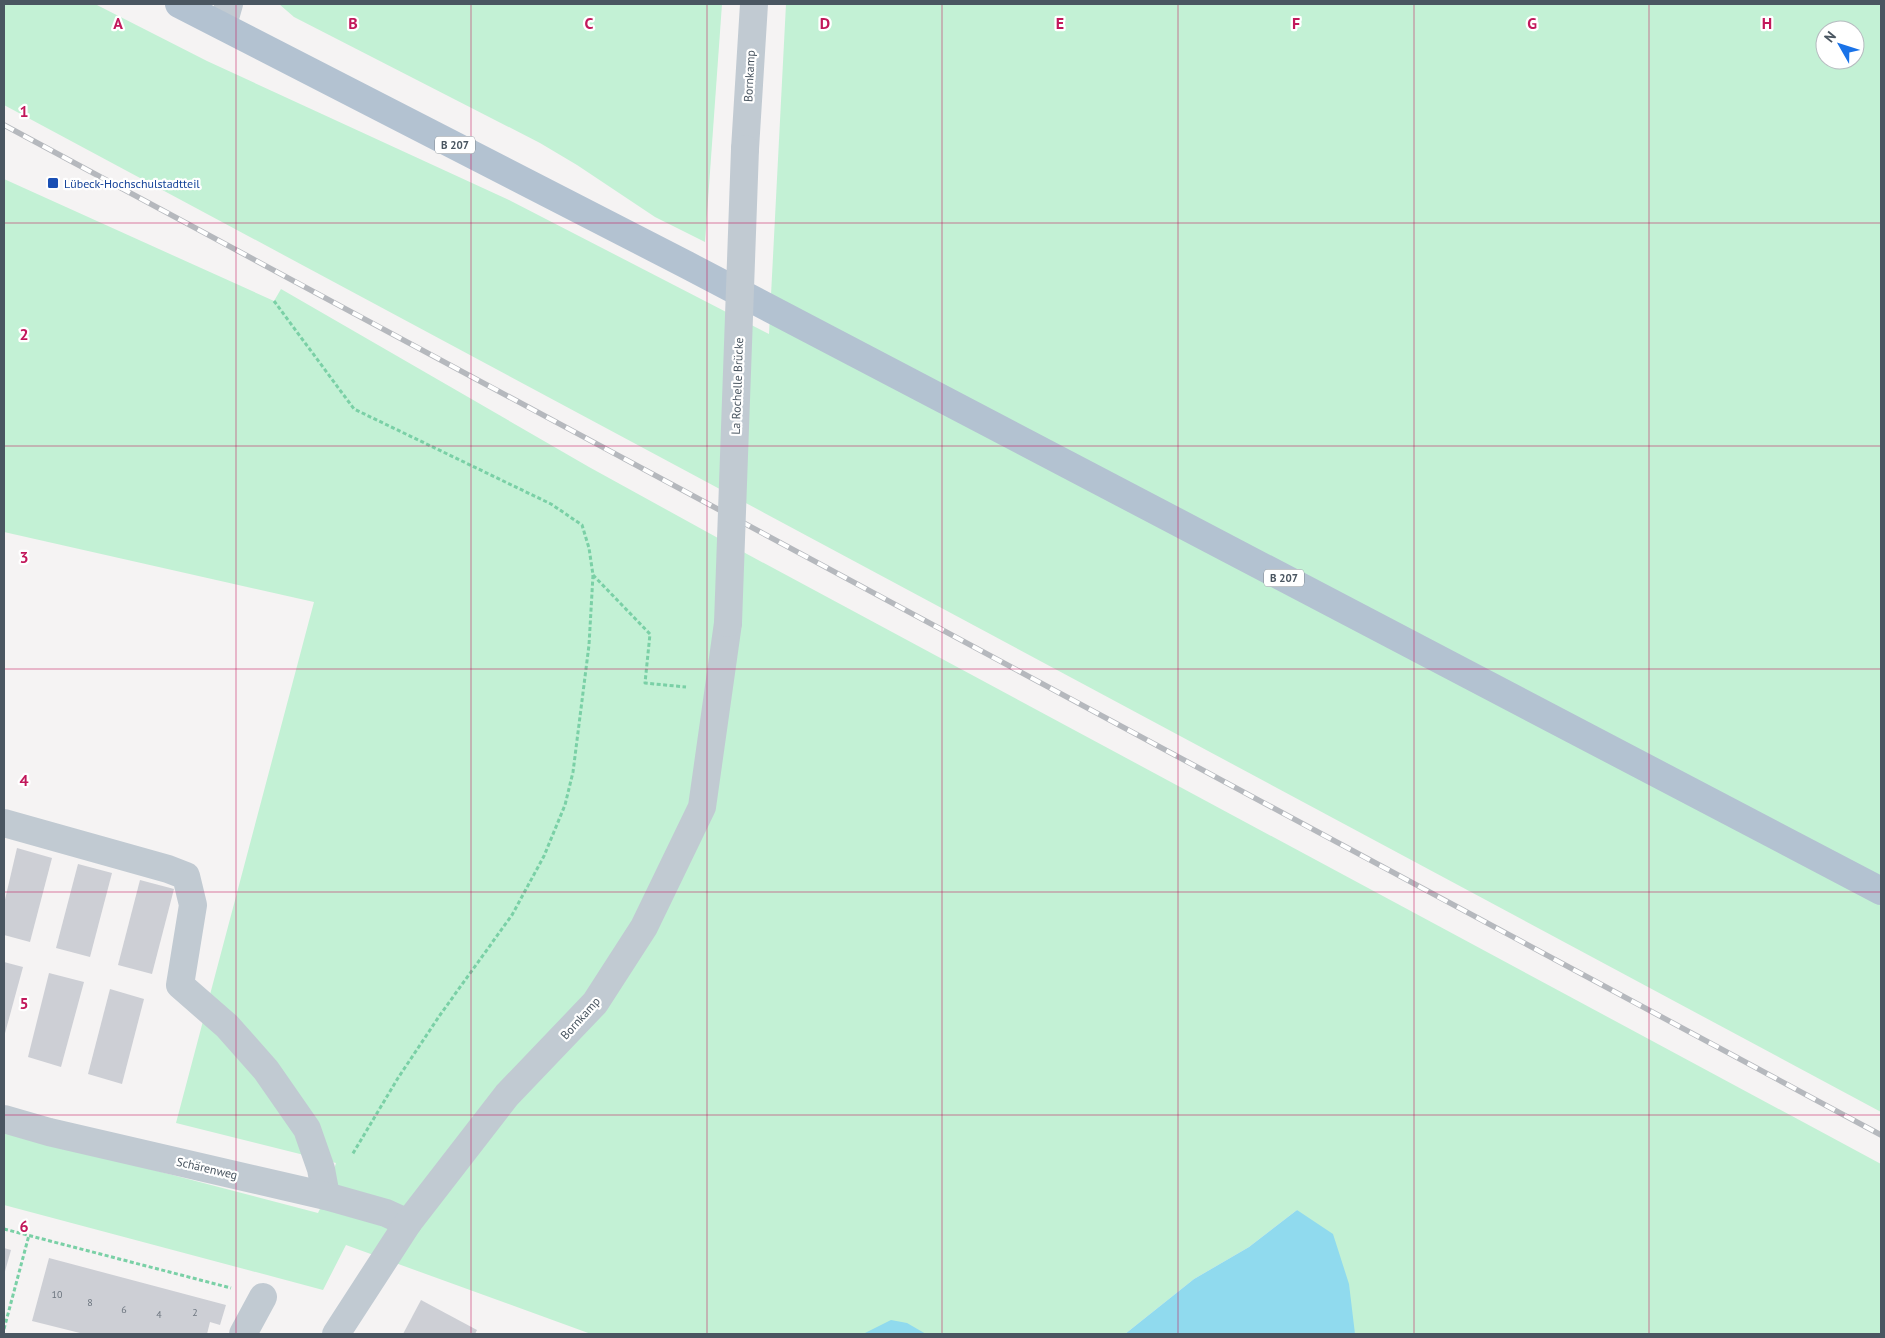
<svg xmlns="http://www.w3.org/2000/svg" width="1885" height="1338" font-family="'PT Sans',sans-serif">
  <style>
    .green { fill: #c3f1d5; fill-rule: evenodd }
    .water { fill: #90daee }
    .building { fill: #cdcfd5 }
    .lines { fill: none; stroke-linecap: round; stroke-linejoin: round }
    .path { stroke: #7ad0a6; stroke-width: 3; stroke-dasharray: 4 2.5; stroke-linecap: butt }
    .minor { stroke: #c1cad2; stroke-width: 28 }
    .major { stroke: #b3c2d1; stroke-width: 28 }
    .rail-casing { stroke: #b5b8bd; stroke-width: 5.5 }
    .rail { stroke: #fff; stroke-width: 4; stroke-dasharray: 11; stroke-linecap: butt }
    .minor-bridge { stroke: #c1cad2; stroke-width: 28 }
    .grid { fill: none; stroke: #c2185b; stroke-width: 1; stroke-opacity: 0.55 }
    .transit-dot { fill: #1a4fb4; stroke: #fff; stroke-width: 2 }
    .labels { text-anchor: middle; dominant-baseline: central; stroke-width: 4.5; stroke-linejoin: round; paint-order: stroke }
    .number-label { font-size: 10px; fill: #6b747e }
    .shield { fill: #fff; stroke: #808990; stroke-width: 1 }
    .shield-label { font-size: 11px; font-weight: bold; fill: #4a5661 }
    .street-label { font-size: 12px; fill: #4a5661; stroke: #fff }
    .transit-label { font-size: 12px; fill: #164399; stroke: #fff; text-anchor: start }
    .grid-label { font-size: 16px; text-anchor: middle; font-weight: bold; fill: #c2185b; stroke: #fff; stroke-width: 4.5; stroke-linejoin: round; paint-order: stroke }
  </style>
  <rect width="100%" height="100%" fill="#f5f3f3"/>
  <!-- green -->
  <g class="green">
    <path d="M 4,4 L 95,4 L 207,61 L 509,200 L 769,334 L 786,4 L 1881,4 L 1881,1112 L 4,105 ZM 1825,30 L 1855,30 L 1855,60 L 1825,60 Z"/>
    <path d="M 279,4 L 722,4 L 705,242 L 655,217 L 577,165 L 540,143 L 294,17 Z"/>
    <path d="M 4,179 L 274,301 L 281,289 L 589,467 L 747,554 L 1881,1164 L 1881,1334 L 1355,1334 L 1297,1210 L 1249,1247 L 1194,1279 L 1125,1334 L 591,1334 L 346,1245 L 323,1290 L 4,1205 L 4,1131 L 318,1213 L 326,1196 L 336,1163 L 176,1123 L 314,602 L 4,532 Z"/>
  </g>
  <!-- water -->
  <g class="water">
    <path d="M 1297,1210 L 1333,1234 L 1349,1284 L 1355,1334 L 1125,1334 L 1194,1279 L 1249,1247 Z"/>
    <path d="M 891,1320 L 907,1323 L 926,1334 L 863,1334 Z"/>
  </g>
  <!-- building -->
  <g class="building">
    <path d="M 17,848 L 52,858 L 30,942 L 4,935 L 4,904 Z"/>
    <path d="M 78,864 L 112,873 L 90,957 L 56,948 Z"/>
    <path d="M 140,880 L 174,889 L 152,974 L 118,965 Z"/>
    <path d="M 4,962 L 23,967 L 4,1037 Z"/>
    <path d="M 49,973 L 84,982 L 61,1067 L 28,1057 Z"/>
    <path d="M 110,989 L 144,999 L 122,1084 L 88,1074 Z"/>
    <path d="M 4,1248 L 11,1250 L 4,1275 Z"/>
    <path d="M 49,1258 L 226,1305 L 220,1325 L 210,1322 L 207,1334 L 84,1334 L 32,1321 Z"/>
    <path d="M 421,1300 L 477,1330 L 475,1334 L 403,1334 Z"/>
  </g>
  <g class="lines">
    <!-- path -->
    <g class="path">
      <path d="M 274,301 L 354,409 L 551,504 L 582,525 L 589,548 L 593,575 L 589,645 L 573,772 L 565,805 L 544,856 L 512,915 L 440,1015 L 398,1078 L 352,1155"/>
      <path d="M 593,575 L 650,634 L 645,683 L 686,687"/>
      <path d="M 4,1229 L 231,1288"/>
      <path d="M 4,1329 L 29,1235"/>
    </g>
    <!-- minor -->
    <g class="minor">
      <path d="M 223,25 L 229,4"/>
      <path d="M 745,149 L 754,4"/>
      <path d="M 4,823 L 168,869 L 186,876 L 193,905 L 180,985 L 227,1026 L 266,1070 L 307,1129 L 321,1169 L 326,1196"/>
      <path d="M 4,1119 L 49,1132 L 326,1196 L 386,1213 L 408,1223"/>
      <path d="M 243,1334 L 263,1297"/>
      <path d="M 336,1334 L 408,1223 L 507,1095 L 595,1003 L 644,927 L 702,807 L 728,623"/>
    </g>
    <!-- major -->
    <path class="major" d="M 179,4 L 687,265 L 1881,891"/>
    <!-- rail casing -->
    <g class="rail-casing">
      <path id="rail" d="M 4,125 L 1881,1135"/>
    </g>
    <!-- rail -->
    <use href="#rail" class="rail"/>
    <!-- minor-bridge -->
    <path class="minor-bridge" d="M 728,623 L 745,149"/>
  </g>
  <!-- grid -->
  <path class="grid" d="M 236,4 L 236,1334M 471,4 L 471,1334M 707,4 L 707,1334M 942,4 L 942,1334M 1178,4 L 1178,1334M 1414,4 L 1414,1334M 1649,4 L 1649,1334M 4,223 L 1881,223M 4,446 L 1881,446M 4,669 L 1881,669M 4,892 L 1881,892M 4,1115 L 1881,1115"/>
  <!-- markers -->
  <rect class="transit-dot" x="47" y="177" width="12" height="12" rx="2.5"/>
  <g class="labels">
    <!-- number labels -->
    <g class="number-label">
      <text x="57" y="1294">10</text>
      <text x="90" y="1302">8</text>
      <text x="124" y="1309">6</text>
      <text x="195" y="1312">2</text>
      <text x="159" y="1314">4</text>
    </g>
    <!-- shield labels -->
    <g class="shield">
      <rect x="435" y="136.5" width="40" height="17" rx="4"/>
      <rect x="1264" y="569.5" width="40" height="17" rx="4"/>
    </g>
    <g class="shield-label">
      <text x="455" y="145">B 207</text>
      <text x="1284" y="578">B 207</text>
    </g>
    <!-- street labels -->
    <g class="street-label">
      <text transform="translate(749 76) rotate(-87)">Bornkamp</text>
      <text transform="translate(737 386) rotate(-88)">La Rochelle Brücke</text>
      <text transform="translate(580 1018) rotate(-48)">Bornkamp</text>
      <text transform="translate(207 1168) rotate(13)">Schärenweg</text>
    </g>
    <!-- transit labels -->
    <g class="transit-label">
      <text x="64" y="183">Lübeck-Hochschulstadtteil</text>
    </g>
  </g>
  <g class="grid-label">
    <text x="118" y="29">A</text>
    <text x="353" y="29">B</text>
    <text x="589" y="29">C</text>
    <text x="825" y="29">D</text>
    <text x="1060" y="29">E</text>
    <text x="1296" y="29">F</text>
    <text x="1532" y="29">G</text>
    <text x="1767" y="29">H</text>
    <text x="24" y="117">1</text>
    <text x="24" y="340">2</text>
    <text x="24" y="563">3</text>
    <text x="24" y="786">4</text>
    <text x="24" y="1009">5</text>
    <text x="24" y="1232">6</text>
  </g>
  <!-- border -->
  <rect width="1885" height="1338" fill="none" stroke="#4a5661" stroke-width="10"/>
  <!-- north arrow -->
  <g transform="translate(1840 45) rotate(309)"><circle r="24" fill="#ffffff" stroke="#b7bbc0"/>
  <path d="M0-4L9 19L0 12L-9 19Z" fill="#1a73e8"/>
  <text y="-8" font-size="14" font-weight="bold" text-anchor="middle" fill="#4a5661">N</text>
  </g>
</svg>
